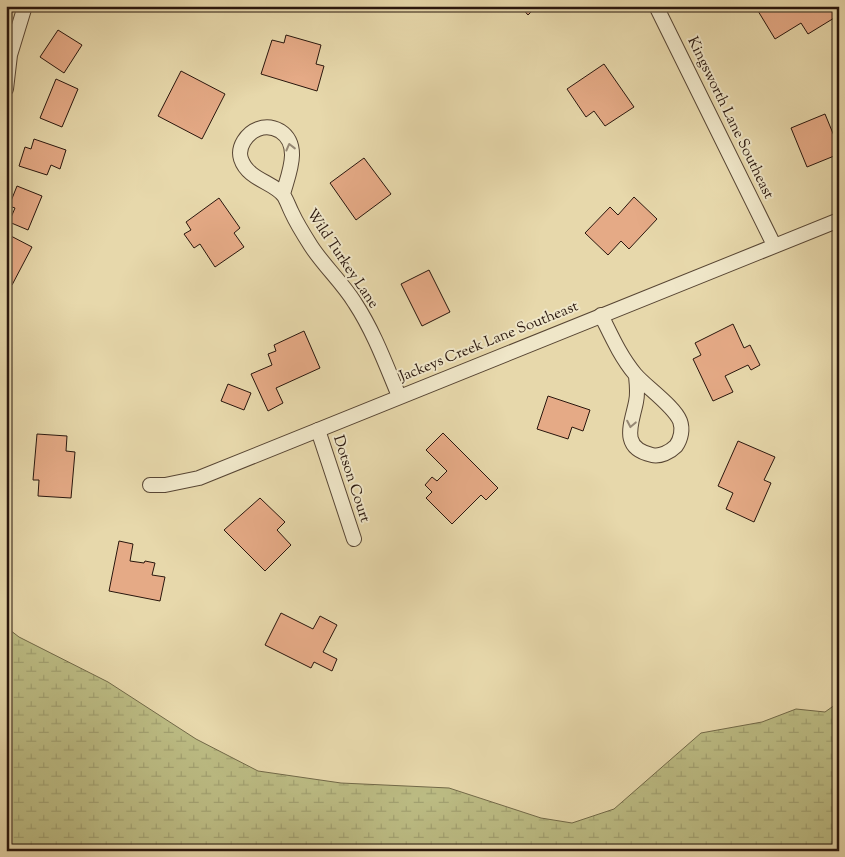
<svg xmlns="http://www.w3.org/2000/svg" width="845" height="857" font-family="'Sorts Mill Goudy',serif">
  <style>
    .wetland { fill: url(#wetland-marsh); stroke: #726948 }
    .building { fill: #e5aa86; stroke: #29160d }
    .lines { fill: none; stroke-linecap: round; stroke-linejoin: round }
    .street-casing { stroke: #584634; stroke-width: 16 }
    .street { stroke: #efe6c8; stroke-width: 14 }
    .oneway { stroke: #968874 }
    .labels { text-anchor: middle; dominant-baseline: central; stroke-width: 4; stroke-linejoin: round; paint-order: stroke }
    .street-label { font-size: 15px; fill: #29160d; stroke: #efe6c8 }
  </style>
  <defs>
    <pattern id="wetland-marsh" width="20" height="14" patternUnits="userSpaceOnUse" patternTransform="scale(1.25)"><rect width="20" height="14" fill="#bcbc84"/><path d="M1 5h8M5 5V1M11 12h8M15 12V8" fill="none" stroke="#a2a171"/></pattern>
  </defs>
  <rect width="100%" height="100%" fill="#e7d8ab"/>
  <filter id="stains"><feTurbulence type="fractalNoise" baseFrequency=".004" numOctaves="4"/><feColorMatrix values="0 0 0 0 .2 0 0 0 0 .09 0 0 0 0 .02 0 0 0 .5 -.17"/></filter>
  <radialGradient id="worn" r=".72"><stop offset=".6" stop-color="#630" stop-opacity="0"/><stop offset="1" stop-color="#630" stop-opacity=".3"/></radialGradient>
  <!-- wetland -->
  <path class="wetland" d="M 6,627 L 19,637 L 108,682 L 196,739 L 258,771 L 341,783 L 449,788 L 541,818 L 572,823 L 614,809 L 701,733 L 762,722 L 796,709 L 825,712 L 839,702 L 839,851 L 6,851 Z"/>
  <!-- building -->
  <g class="building">
    <path d="M 520,6 L 537,6 L 528,15 Z"/>
    <path d="M 755,6 L 807,6 L 810,11 L 818,6 L 833,6 L 839,15 L 808,34 L 801,23 L 775,39 Z"/>
    <path d="M 58,30 L 82,45 L 64,73 L 40,57 Z"/>
    <path d="M 286,35 L 321,45 L 316,64 L 324,66 L 317,91 L 261,74 L 272,40 L 284,43 Z"/>
    <path d="M 604,64 L 634,107 L 605,126 L 594,111 L 586,117 L 567,89 Z"/>
    <path d="M 181,71 L 225,94 L 202,139 L 158,116 Z"/>
    <path d="M 56,79 L 78,89 L 62,127 L 40,118 Z"/>
    <path d="M 825,114 L 839,148 L 839,154 L 807,167 L 791,128 Z"/>
    <path d="M 34,139 L 66,150 L 60,169 L 51,165 L 47,175 L 19,166 L 25,147 L 31,149 Z"/>
    <path d="M 364,158 L 391,194 L 356,220 L 330,183 Z"/>
    <path d="M 17,186 L 42,196 L 28,230 L 9,222 L 15,208 L 9,206 Z"/>
    <path d="M 634,197 L 657,219 L 629,249 L 621,241 L 608,255 L 585,233 L 610,207 L 618,215 Z"/>
    <path d="M 219,198 L 240,228 L 234,233 L 244,247 L 215,267 L 200,244 L 194,248 L 184,234 L 191,230 L 186,222 Z"/>
    <path d="M 9,235 L 32,247 L 12,285 L 6,282 L 6,240 Z"/>
    <path d="M 429,270 L 450,312 L 422,326 L 401,284 Z"/>
    <path d="M 733,324 L 744,348 L 750,345 L 760,365 L 751,370 L 748,365 L 725,376 L 733,392 L 713,401 L 693,359 L 701,355 L 695,343 Z"/>
    <path d="M 304,331 L 320,368 L 276,388 L 283,403 L 268,411 L 251,374 L 272,365 L 268,354 L 276,351 L 274,345 Z"/>
    <path d="M 228,384 L 251,393 L 244,410 L 221,401 Z"/>
    <path d="M 548,396 L 590,410 L 583,431 L 572,427 L 568,439 L 537,429 Z"/>
    <path d="M 443,433 L 498,488 L 486,500 L 481,495 L 452,524 L 426,498 L 432,492 L 425,485 L 432,477 L 437,481 L 447,471 L 426,450 Z"/>
    <path d="M 37,434 L 67,436 L 66,451 L 75,452 L 71,498 L 38,496 L 39,480 L 33,480 Z"/>
    <path d="M 738,441 L 775,457 L 764,480 L 771,483 L 754,522 L 726,509 L 733,493 L 718,486 Z"/>
    <path d="M 260,498 L 285,522 L 277,530 L 291,545 L 265,571 L 224,530 Z"/>
    <path d="M 119,541 L 133,544 L 130,561 L 144,563 L 145,561 L 155,563 L 152,575 L 165,577 L 160,601 L 109,591 Z"/>
    <path d="M 281,613 L 313,629 L 320,616 L 337,625 L 323,652 L 337,659 L 332,671 L 314,662 L 311,668 L 265,645 Z"/>
  </g>
  <g class="lines">
    <!-- street casing -->
    <g class="street-casing">
      <g id="street">
        <path d="M 656,6 L 774,245"/>
        <path d="M 6,89 L 10,55 L 25,6"/>
        <path d="M 283,194 C 288,175 302,145 280,131 C 273,127 266,126 258,129 C 247,133 237,147 241,159 C 248,180 274,182 284,196 C 287,201 289,207 292,213 C 297,224 304,235 311,246 C 324,266 342,282 355,303 C 374,332 386,365 399,396"/>
        <path d="M 601,315 C 611,335 620,356 635,374 C 646,387 674,406 680,421 C 683,429 681,439 676,446 C 670,452 660,457 652,455 C 619,448 632,423 636,402 C 638,394 637,385 636,376"/>
        <path d="M 318,430 L 354,539"/>
        <path d="M 150,485 L 165,485 L 199,478 L 839,220"/>
      </g>
    </g>
    <!-- street -->
    <use href="#street" class="street"/>
  </g>
  <!-- one-way arrows -->
  <defs><path id="oneway-chevron" d="M-2-3.5L2.5 0L-2 3.5" fill="none" stroke-width="1.6" stroke-linecap="round" stroke-linejoin="round" transform="scale(1.25)"/></defs>
  <g class="oneway">
    <use href="#oneway-chevron" transform="translate(290 147) rotate(-104)"/>
    <use href="#oneway-chevron" transform="translate(631 424) rotate(101)"/>
  </g>
  <g class="labels">
    <!-- street labels -->
    <g class="street-label">
      <text transform="translate(730 118) rotate(64)">Kingsworth Lane Southeast</text>
      <text transform="translate(342 259) rotate(56)">Wild Turkey Lane</text>
      <text transform="translate(489 342) rotate(-22)">Jackeys Creek Lane Southeast</text>
      <text transform="translate(351 479) rotate(72)">Dotson Court</text>
    </g>
  </g>
  <!-- margin -->
  <rect width="845" height="857" fill="none" stroke="#e7d8ab" stroke-width="25"/>
  <rect x="8" y="8" width="830" height="842" fill="none" stroke="#29160d" stroke-width="2.5"/>
  <rect x="12" y="12" width="820" height="832" fill="none" stroke="#29160d"/>
  <rect width="100%" height="100%" filter="url(#stains)"/>
  <rect width="100%" height="100%" fill="url(#worn)"/>
</svg>
